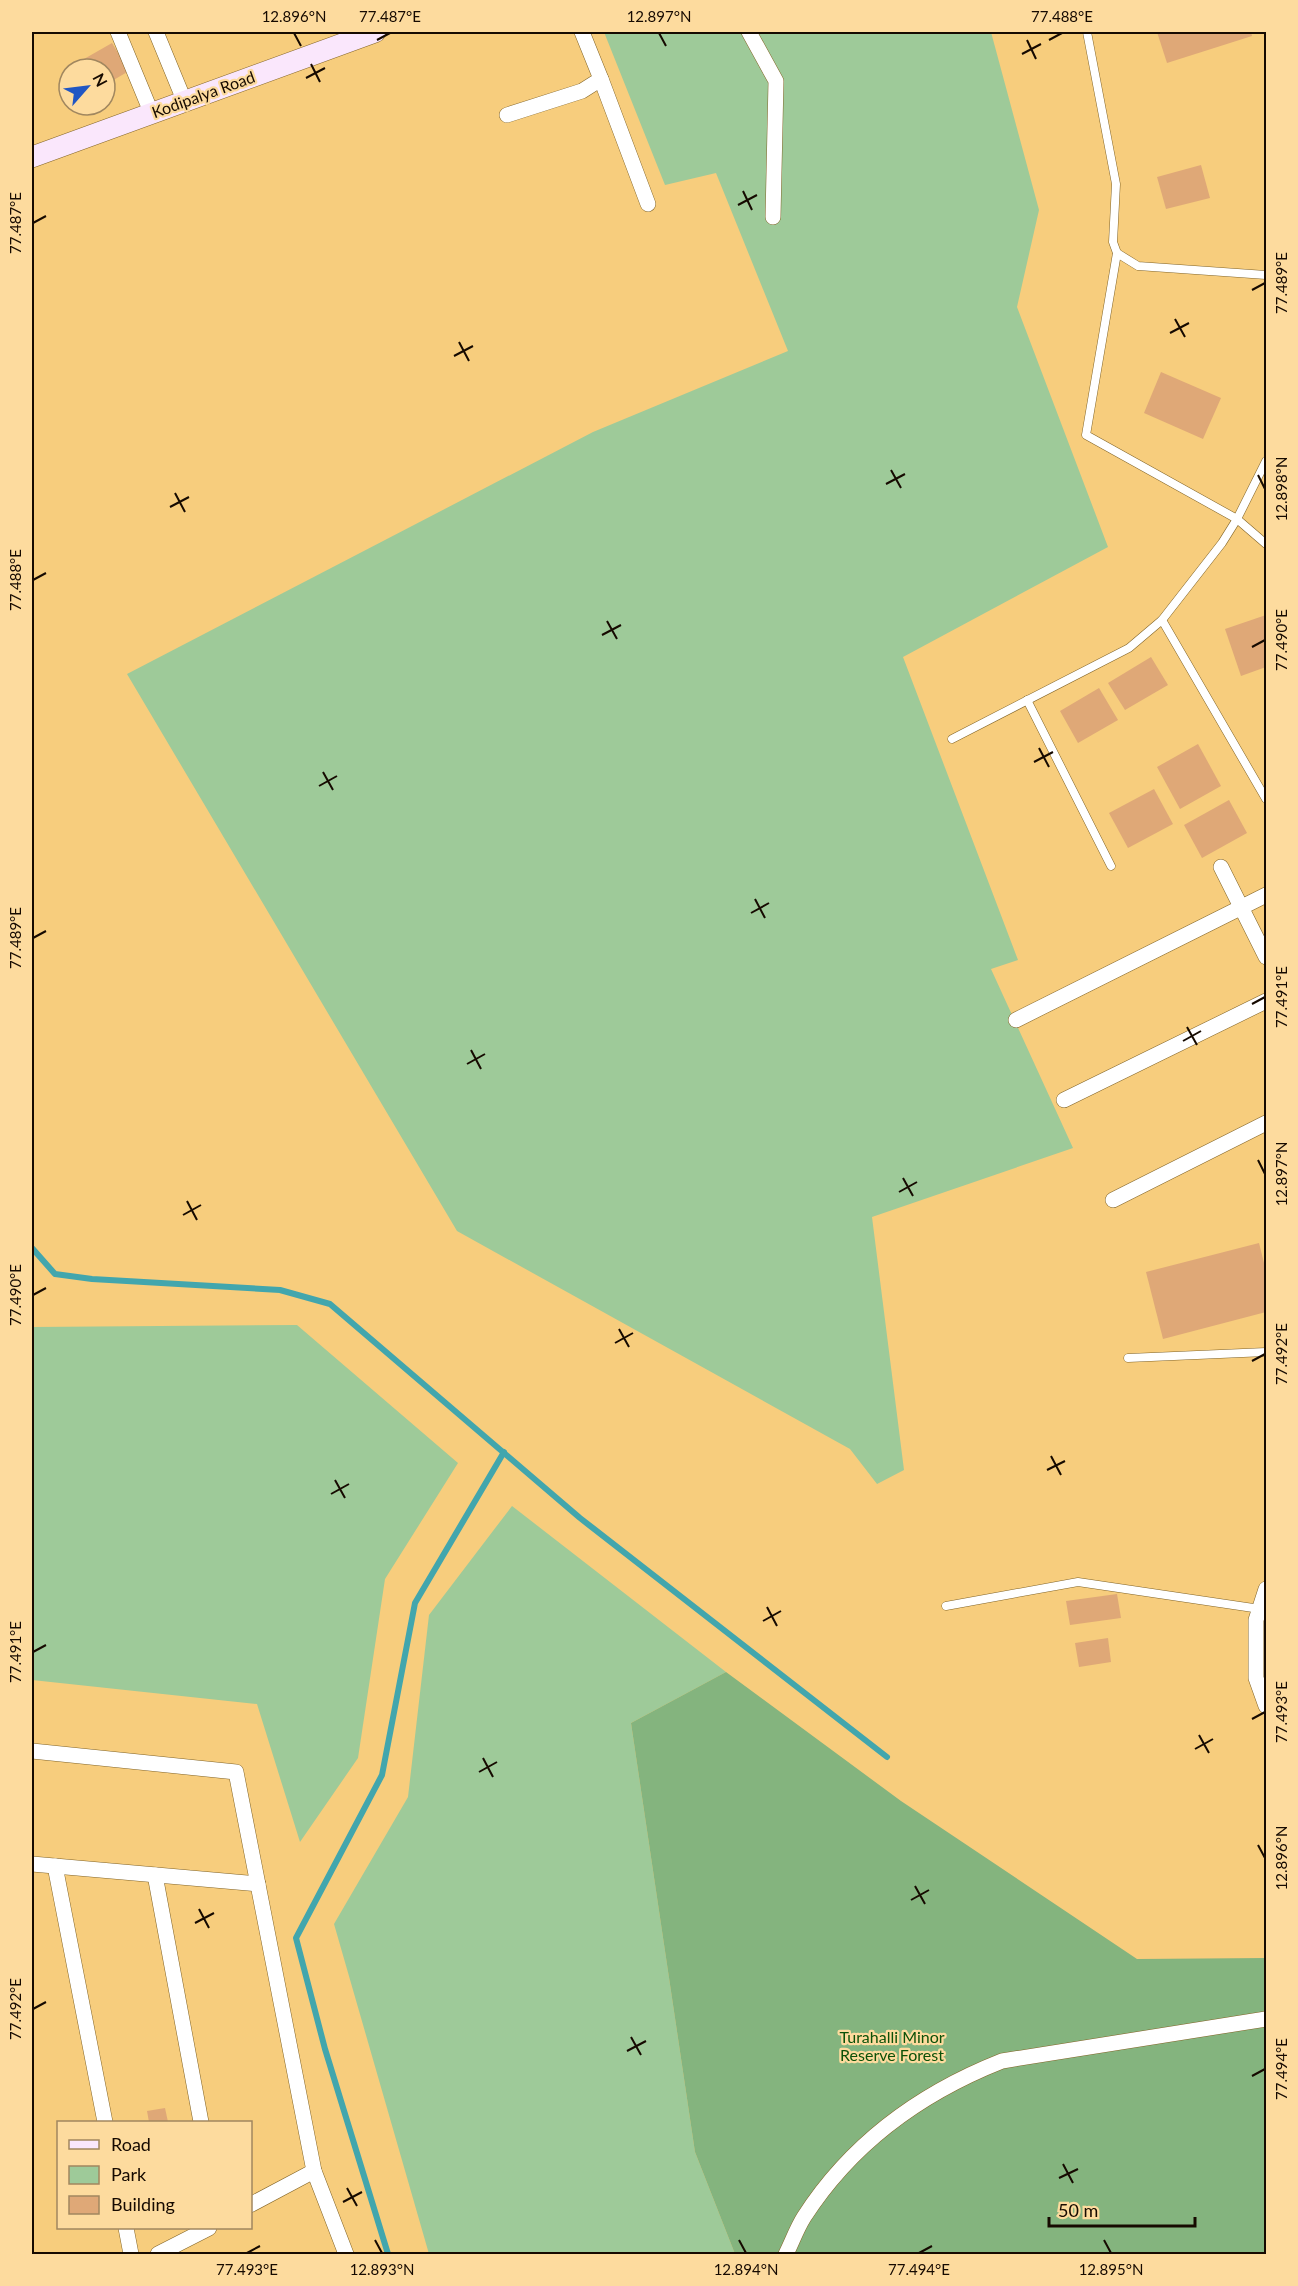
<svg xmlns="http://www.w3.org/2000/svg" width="1298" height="2286" font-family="Lato,sans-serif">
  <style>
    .green { fill: #9eca99 }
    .forest { fill: #84b47e }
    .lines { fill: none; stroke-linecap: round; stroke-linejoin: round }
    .stream { stroke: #42a6ad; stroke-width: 6 }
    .building { fill: #dfa877 }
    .service-casing { stroke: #826427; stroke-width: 9 }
    .minor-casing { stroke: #826427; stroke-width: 16 }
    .secondary-casing { stroke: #826427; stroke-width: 22 }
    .service { stroke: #fff; stroke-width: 8 }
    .minor { stroke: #fff; stroke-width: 15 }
    .secondary { stroke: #fae7fc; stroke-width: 21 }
    .ticks { fill: none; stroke: #160a00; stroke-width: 2 }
    .labels { text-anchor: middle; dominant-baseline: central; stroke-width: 4.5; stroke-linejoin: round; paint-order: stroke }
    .street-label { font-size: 16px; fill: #160a00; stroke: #fddb9e }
    .park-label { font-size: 16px; fill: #0c5108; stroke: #fddb9e }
    .neatline { fill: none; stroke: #160a00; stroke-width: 2 }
    .ticks-label { font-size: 15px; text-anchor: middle; fill: #160a00 }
  </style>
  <rect width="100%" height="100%" fill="#f7cd7d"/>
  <!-- green -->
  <g class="green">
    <path d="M 604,32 L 991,32 L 1039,210 L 1017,307 L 1108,547 L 903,657 L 1018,960 L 991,969 L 1073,1148 L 872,1217 L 904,1470 L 877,1484 L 850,1449 L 457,1231 L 127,674 L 593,432 L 788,351 L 716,173 L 665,185 Z"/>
    <path d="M 297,1325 L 458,1463 L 385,1579 L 358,1758 L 300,1842 L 257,1704 L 32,1680 L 32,1327 Z"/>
    <path d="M 512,1506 L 726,1672 L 631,1723 L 695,2152 L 735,2254 L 429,2254 L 334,1924 L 408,1797 L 429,1615 Z"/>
  </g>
  <!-- forest -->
  <path class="forest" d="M 726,1672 L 901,1801 L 1137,1959 L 1266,1958 L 1266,2254 L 735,2254 L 695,2152 L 631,1723 Z"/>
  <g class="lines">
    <!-- stream -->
    <g class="stream">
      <path d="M 32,1248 L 55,1274 L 92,1279 L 280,1290 L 330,1304 L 580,1518 L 887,1757"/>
      <path d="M 388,2254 L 325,2049 L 296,1938 L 382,1775 L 415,1603 L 504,1452"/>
    </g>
  </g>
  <!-- building -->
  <g class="building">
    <path d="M 1157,32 L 1251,32 L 1252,36 L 1167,63 Z"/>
    <path d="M 112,43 L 129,71 L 105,85 L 105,69 L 89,69 L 84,59 Z"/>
    <path d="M 1201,165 L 1210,198 L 1166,209 L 1157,177 Z"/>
    <path d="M 1161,372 L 1221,398 L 1203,439 L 1144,413 Z"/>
    <path d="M 1266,615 L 1266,667 L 1241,676 L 1225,629 Z"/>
    <path d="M 1151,657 L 1168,685 L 1125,710 L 1108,683 Z"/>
    <path d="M 1099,688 L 1118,720 L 1078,743 L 1060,711 Z"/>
    <path d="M 1198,744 L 1221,786 L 1180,809 L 1157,767 Z"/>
    <path d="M 1154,789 L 1173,824 L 1128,848 L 1109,813 Z"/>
    <path d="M 1229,800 L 1247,833 L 1202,858 L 1184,825 Z"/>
    <path d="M 1259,1243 L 1266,1271 L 1266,1312 L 1163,1339 L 1146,1272 Z"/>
    <path d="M 1117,1594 L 1121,1618 L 1070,1625 L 1066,1601 Z"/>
    <path d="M 1108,1638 L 1111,1662 L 1079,1667 L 1075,1643 Z"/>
    <path d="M 165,2108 L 168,2122 L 149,2122 L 147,2111 Z"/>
  </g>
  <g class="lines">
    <!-- service casing -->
    <g class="service-casing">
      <g id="service">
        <path d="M 1087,32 L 1116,184 L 1113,242 L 1117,253 L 1138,266 L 1266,275"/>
        <path d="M 1117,253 L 1086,435 L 1237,519 L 1266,544"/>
        <path d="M 1162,620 L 1266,799"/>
        <path d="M 1027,700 L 1111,866"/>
        <path d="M 952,739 L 1129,648 L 1162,620 L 1222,543 L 1237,519 L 1266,461"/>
        <path d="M 1128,1358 L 1266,1352"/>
        <path d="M 946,1606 L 1078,1582 L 1260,1609"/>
      </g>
    </g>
    <!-- minor casing -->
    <g class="minor-casing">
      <g id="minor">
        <path d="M 118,32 L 151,112"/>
        <path d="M 156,32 L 184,100"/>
        <path d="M 749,32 L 776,81 L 773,217"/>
        <path d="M 601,79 L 648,204"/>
        <path d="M 507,115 L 582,91 L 601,79 L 582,32"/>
        <path d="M 1221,867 L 1266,957"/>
        <path d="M 1016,1020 L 1266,895"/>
        <path d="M 1064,1100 L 1266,1001"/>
        <path d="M 1113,1200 L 1266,1123"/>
        <path d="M 1266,1589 L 1256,1620 L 1256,1678 L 1266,1706"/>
        <path d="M 32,1751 L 236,1772 L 314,2171 L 346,2254"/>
        <path d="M 32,1864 L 258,1884"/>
        <path d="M 55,1866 L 105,2122"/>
        <path d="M 155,1875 L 201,2122"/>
        <path d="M 250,2205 L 314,2171"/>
        <path d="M 126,2228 L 131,2254"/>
        <path d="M 158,2254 L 209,2228"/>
        <path d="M 786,2254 C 792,2242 797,2228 804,2217 C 851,2144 921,2093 1002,2061 L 1266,2019"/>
      </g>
    </g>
    <!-- secondary casing -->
    <g class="secondary-casing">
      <path id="secondary" d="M 32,157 L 375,32"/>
    </g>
    <!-- service -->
    <use href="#service" class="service"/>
    <!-- minor -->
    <use href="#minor" class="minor"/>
    <!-- secondary -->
    <use href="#secondary" class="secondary"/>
  </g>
  <!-- ticks -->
  <path class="ticks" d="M 294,33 L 301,46M 659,33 L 666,46M 377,40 L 390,33M 1027,40 L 1036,59M 1049,40 L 1062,33M 1022,54 L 1041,44M 311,64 L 320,82M 306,78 L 325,68M 743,191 L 752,210M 738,205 L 757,195M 33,223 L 46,216M 1252,290 L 1265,283M 1175,319 L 1185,337M 1170,333 L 1189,323M 459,342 L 469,361M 454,356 L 473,346M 891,470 L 901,488M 1258,475 L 1265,489M 886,484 L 905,474M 175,493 L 185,512M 170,507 L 189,497M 33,580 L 46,573M 607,621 L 617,639M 602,635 L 621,625M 1252,647 L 1265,640M 1039,748 L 1049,767M 1034,762 L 1053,752M 323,772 L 333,790M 319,786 L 337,776M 755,899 L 765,918M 751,913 L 769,903M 33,938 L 46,931M 1252,1004 L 1265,997M 1187,1027 L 1197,1045M 1183,1041 L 1201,1031M 471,1050 L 481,1069M 467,1064 L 485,1054M 1258,1160 L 1265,1174M 903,1178 L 913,1196M 899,1192 L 917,1182M 187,1201 L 197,1220M 183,1215 L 201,1205M 33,1295 L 46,1288M 619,1329 L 629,1347M 615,1343 L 633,1333M 1252,1361 L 1265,1354M 1051,1456 L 1061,1475M 1047,1470 L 1065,1461M 335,1480 L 345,1498M 331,1494 L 349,1484M 767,1607 L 777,1626M 763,1621 L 781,1611M 33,1652 L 46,1645M 1252,1719 L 1265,1712M 1199,1735 L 1209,1753M 1195,1749 L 1213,1739M 483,1758 L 493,1777M 479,1772 L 497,1762M 1258,1845 L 1265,1858M 915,1886 L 925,1904M 911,1900 L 929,1890M 199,1909 L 209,1928M 195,1923 L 214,1913M 33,2009 L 46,2002M 631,2037 L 641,2055M 627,2051 L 646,2041M 1252,2076 L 1265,2069M 1063,2164 L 1073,2183M 1059,2178 L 1078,2169M 347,2188 L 357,2206M 343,2202 L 362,2192M 375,2240 L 382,2253M 739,2240 L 746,2253M 1104,2240 L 1111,2253M 247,2253 L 260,2246M 919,2253 L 932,2246"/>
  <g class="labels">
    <!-- street labels -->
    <g class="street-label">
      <text transform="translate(203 94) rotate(-20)">Kodipalya Road</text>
    </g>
    <!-- park labels -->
    <g class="park-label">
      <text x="892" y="2036">Turahalli Minor<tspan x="892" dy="18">Reserve Forest</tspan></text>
    </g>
  </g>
  <!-- border -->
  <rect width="1298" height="2286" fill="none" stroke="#fddb9e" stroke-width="66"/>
  <!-- legend -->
  <rect x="57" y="2121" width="195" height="108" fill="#fddb9e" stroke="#a1875f" stroke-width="1.5"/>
  <rect x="69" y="2140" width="30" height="9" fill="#fae7fc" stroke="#a1875f" stroke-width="1.5"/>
  <text x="111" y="2151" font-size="18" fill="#160a00">Road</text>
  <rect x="69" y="2166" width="30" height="18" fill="#9eca99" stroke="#a1875f" stroke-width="1.5"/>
  <text x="111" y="2181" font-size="18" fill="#160a00">Park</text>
  <rect x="69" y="2196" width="30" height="18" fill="#dfa877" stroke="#a1875f" stroke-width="1.5"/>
  <text x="111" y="2211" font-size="18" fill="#160a00">Building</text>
  <!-- north arrow -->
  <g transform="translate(87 87) rotate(62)"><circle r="28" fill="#fddb9e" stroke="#a1875f" stroke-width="1.5"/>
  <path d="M0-4.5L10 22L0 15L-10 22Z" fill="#2056c3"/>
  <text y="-9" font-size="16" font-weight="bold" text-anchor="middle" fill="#160a00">N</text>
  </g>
  <!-- scale -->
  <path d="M1049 2217v9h146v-9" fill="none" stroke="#160a00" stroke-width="3"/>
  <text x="1058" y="2217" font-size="18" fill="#160a00" stroke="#fddb9e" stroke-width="4.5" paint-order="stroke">50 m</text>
  <rect x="33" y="33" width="1232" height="2220" class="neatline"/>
  <g class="ticks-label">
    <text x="294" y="22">12.896°N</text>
    <text x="390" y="22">77.487°E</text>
    <text x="659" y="22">12.897°N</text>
    <text x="1062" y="22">77.488°E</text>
    <text transform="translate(16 223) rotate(-90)" y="5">77.487°E</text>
    <text transform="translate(1282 283) rotate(-90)" y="5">77.489°E</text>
    <text transform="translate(1282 489) rotate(-90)" y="5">12.898°N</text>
    <text transform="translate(16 580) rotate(-90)" y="5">77.488°E</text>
    <text transform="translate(1282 640) rotate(-90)" y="5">77.490°E</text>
    <text transform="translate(16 938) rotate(-90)" y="5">77.489°E</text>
    <text transform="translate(1282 997) rotate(-90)" y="5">77.491°E</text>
    <text transform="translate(1282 1174) rotate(-90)" y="5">12.897°N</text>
    <text transform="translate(16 1295) rotate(-90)" y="5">77.490°E</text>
    <text transform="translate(1282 1354) rotate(-90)" y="5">77.492°E</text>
    <text transform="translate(16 1652) rotate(-90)" y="5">77.491°E</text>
    <text transform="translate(1282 1712) rotate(-90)" y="5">77.493°E</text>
    <text transform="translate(1282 1858) rotate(-90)" y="5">12.896°N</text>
    <text transform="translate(16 2009) rotate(-90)" y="5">77.492°E</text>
    <text transform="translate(1282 2069) rotate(-90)" y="5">77.494°E</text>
    <text x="247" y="2275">77.493°E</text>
    <text x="382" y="2275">12.893°N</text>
    <text x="746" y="2275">12.894°N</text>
    <text x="919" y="2275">77.494°E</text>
    <text x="1111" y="2275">12.895°N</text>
  </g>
</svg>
